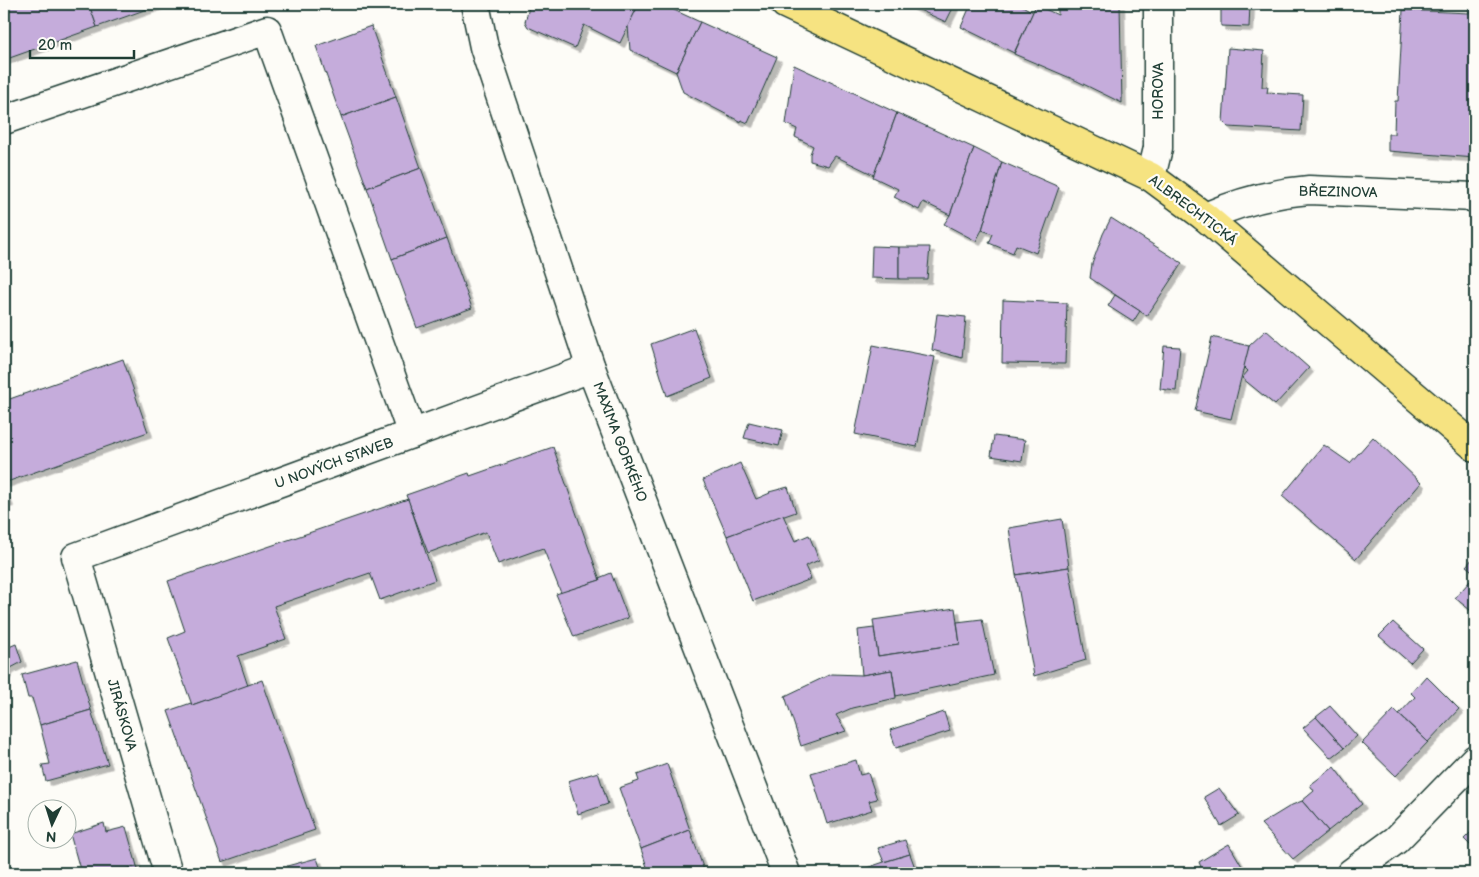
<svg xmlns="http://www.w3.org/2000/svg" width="1479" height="877" font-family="'Balsamiq Sans',sans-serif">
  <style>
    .building { fill: #c5acdb; stroke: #1f3d34; filter: url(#shadow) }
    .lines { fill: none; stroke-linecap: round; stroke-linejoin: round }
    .minor-casing { stroke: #1f3d34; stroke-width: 31 }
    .major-casing { stroke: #1f3d34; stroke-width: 31 }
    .minor { stroke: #fdfcf7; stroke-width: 28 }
    .major { stroke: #f6e381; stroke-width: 28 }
    .labels { text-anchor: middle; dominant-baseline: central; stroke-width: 4.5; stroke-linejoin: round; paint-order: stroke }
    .street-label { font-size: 14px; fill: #1f3d34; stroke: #fdfcf7 }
  </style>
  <defs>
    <filter id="shadow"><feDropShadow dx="4.5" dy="4.5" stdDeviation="0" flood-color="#0004"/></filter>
  </defs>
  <rect width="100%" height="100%" fill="#fdfcf7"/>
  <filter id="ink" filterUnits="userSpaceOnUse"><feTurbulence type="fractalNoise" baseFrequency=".02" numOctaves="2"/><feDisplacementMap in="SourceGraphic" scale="10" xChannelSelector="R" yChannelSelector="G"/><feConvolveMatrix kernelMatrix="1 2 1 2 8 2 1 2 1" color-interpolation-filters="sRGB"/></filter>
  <g filter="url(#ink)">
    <!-- building -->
    <g class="building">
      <path d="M 4,4 L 89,4 L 97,27 L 4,60 Z"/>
      <path d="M 89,4 L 161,4 L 97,27 Z"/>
      <path d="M 530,4 L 639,4 L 620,43 L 584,25 L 575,48 L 528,27 L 525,22 Z"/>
      <path d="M 639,4 L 661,4 L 700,22 L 676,72 L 630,50 L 628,26 Z"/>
      <path d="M 906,4 L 955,4 L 946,22 Z"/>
      <path d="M 971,4 L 1019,4 L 1033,12 L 1014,53 L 961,27 Z"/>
      <path d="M 1058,4 L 1120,4 L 1122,103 L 1075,80 L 1014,54 L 1036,5 L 1058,15 Z"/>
      <path d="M 1221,4 L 1250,5 L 1249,27 L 1221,26 Z"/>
      <path d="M 1470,4 L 1475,4 L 1475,158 L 1388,151 L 1388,134 L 1394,134 L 1395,101 L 1398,101 L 1403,10 L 1469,13 Z"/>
      <path d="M 700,22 L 777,57 L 748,123 L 741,120 L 741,122 L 683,92 L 676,72 Z"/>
      <path d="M 371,26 L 396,97 L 341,117 L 316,46 Z"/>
      <path d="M 1228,48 L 1264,51 L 1262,87 L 1268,87 L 1267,93 L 1303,95 L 1301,131 L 1228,127 L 1223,122 Z"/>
      <path d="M 794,65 L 897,113 L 874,175 L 835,156 L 828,166 L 810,161 L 810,154 L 813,146 L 795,137 L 797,129 L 786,124 Z"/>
      <path d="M 396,97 L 421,168 L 367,188 L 341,117 Z"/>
      <path d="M 897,113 L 974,148 L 950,215 L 923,202 L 919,210 L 894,197 L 898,189 L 873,177 Z"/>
      <path d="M 974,148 L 1002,162 L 982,230 L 976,241 L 944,224 L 950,215 Z"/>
      <path d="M 1002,162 L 1059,187 L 1036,253 L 1016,245 L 1013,253 L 989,243 L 993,234 L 982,230 Z"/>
      <path d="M 421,168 L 447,238 L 392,259 L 367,188 Z"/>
      <path d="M 1111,218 L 1182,263 L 1147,316 L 1090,278 L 1092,264 L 1103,234 Z"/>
      <path d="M 447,238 L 472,308 L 417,328 L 392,259 Z"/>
      <path d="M 872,246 L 899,247 L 899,279 L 871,278 Z"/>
      <path d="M 899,247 L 930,247 L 927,279 L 899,279 Z"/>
      <path d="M 1115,295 L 1140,311 L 1133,322 L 1108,306 Z"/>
      <path d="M 1003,300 L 1067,303 L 1065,364 L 1002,363 Z"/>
      <path d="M 937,314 L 966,317 L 962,358 L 932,350 Z"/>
      <path d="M 694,328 L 712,378 L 667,396 L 651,344 Z"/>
      <path d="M 1266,330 L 1309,368 L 1275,405 L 1242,378 L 1248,371 L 1243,366 L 1249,346 Z"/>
      <path d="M 1212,337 L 1249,346 L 1231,419 L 1195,411 Z"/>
      <path d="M 873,345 L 935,357 L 917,447 L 855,434 Z"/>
      <path d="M 1164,346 L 1180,347 L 1176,391 L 1160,389 Z"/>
      <path d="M 123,359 L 148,432 L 4,483 L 4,401 Z"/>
      <path d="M 749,422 L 783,430 L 779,446 L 744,438 Z"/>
      <path d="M 994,436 L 1025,440 L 1022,461 L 991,456 Z"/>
      <path d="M 1373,437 L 1421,483 L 1356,559 L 1282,496 L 1324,445 L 1350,463 Z"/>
      <path d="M 553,447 L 600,580 L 561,593 L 543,548 L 498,564 L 486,532 L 428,553 L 406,495 L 469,473 L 470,476 Z"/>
      <path d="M 740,463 L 756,499 L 770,493 L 769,492 L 788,487 L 796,512 L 727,536 L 703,480 Z"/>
      <path d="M 4,490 L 9,502 L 4,503 Z"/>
      <path d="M 408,499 L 435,580 L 380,600 L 370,573 L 274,606 L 286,639 L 238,656 L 248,686 L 192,705 L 168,638 L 185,631 L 168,581 Z"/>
      <path d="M 783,515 L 795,541 L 809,535 L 819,560 L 805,566 L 811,579 L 753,601 L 727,536 Z"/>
      <path d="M 1062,519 L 1069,567 L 1016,575 L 1009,528 Z"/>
      <path d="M 1475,556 L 1475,573 L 1466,566 Z"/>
      <path d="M 1069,567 L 1086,660 L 1034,676 L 1016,575 Z"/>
      <path d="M 611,573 L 628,618 L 574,637 L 556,594 L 600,580 L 599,578 Z"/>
      <path d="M 1470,581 L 1475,585 L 1475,614 L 1455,598 Z"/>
      <path d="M 955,608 L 960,644 L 878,656 L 873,620 Z"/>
      <path d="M 982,619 L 994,675 L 896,696 L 892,670 L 862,675 L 858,630 L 874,628 L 878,656 L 960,644 L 957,622 Z"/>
      <path d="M 1393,622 L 1423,649 L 1410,663 L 1379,636 Z"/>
      <path d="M 16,644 L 22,662 L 9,669 L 4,677 L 4,649 Z"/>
      <path d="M 77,660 L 91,710 L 40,725 L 32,698 L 28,698 L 22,675 Z"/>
      <path d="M 892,670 L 896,698 L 852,708 L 836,715 L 846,731 L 801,746 L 785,696 L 831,674 L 862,675 Z"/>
      <path d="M 1426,676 L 1459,709 L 1428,742 L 1399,714 L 1415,697 L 1411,693 Z"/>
      <path d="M 262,680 L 315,830 L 222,862 L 168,711 L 191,703 L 192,705 Z"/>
      <path d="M 1330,706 L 1357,736 L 1344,748 L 1316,717 Z"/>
      <path d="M 91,710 L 108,764 L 46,781 L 42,765 L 50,764 L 40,725 Z"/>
      <path d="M 1394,710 L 1428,742 L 1396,776 L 1362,743 Z"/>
      <path d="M 944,712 L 950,731 L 896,748 L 890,730 Z"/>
      <path d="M 1316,717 L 1344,748 L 1331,758 L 1303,728 Z"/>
      <path d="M 856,760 L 860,775 L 868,773 L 877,799 L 869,801 L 872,810 L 827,824 L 811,773 Z"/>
      <path d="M 667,764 L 690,830 L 641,849 L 619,788 L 639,781 L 637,775 Z"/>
      <path d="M 1334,767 L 1362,804 L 1328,831 L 1302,801 L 1314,791 L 1310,785 Z"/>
      <path d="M 598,772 L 608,804 L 578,814 L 568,781 Z"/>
      <path d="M 1219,788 L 1239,815 L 1221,826 L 1204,797 Z"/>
      <path d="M 1302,801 L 1328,831 L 1293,859 L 1261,824 L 1292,805 Z"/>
      <path d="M 104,823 L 106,832 L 126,827 L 137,866 L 114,873 L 81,873 L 70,834 Z"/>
      <path d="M 1475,828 L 1475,850 L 1464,839 Z"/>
      <path d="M 690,830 L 705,873 L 649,873 L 641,849 Z"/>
      <path d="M 905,840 L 910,854 L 884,862 L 878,848 Z"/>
      <path d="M 1229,844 L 1246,873 L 1190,873 L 1201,867 L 1199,862 Z"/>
      <path d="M 910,854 L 917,873 L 852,873 L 884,862 Z"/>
      <path d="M 317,858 L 322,873 L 289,873 L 287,866 Z"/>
      <path d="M 137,866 L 139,873 L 114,873 Z"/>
    </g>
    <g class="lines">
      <!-- minor casing -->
      <g class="minor-casing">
        <g id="minor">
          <path d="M 475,4 L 484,47 L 591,368 L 786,873"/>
          <path d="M 4,120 L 267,30 L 412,434"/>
          <path d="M 1151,177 L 1158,148 L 1158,4"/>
          <path d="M 1205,217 C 1239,202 1272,193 1309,190 L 1475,197"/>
          <path d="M 168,873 L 76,557 L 591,368"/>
          <path d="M 1351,873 L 1396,840 L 1475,759"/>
        </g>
      </g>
      <!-- major casing -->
      <g class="major-casing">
        <path id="major" d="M 785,4 L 1151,177 L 1205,217 L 1475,447"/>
      </g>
      <!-- minor -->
      <use href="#minor" class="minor"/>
      <!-- major -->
      <use href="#major" class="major"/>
    </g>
  </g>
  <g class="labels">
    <!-- street labels -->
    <g class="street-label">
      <text transform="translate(1158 91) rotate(-90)">HOROVA</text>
      <text transform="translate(1338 192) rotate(1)">BŘEZINOVA</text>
      <text transform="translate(1193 210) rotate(37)">ALBRECHTICKÁ</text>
      <text transform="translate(620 442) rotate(69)">MAXIMA GORKÉHO</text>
      <text transform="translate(334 463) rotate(-20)">U NOVÝCH STAVEB</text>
      <text transform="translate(122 715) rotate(74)">JIRÁSKOVA</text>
    </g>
  </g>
  <!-- margin -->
  <rect width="1479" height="877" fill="none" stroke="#fdfcf7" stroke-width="20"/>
  <rect x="10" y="10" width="1459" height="857" fill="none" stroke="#1f3d34" stroke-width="2" filter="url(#ink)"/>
  <!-- north arrow -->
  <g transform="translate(52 824) rotate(184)"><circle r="24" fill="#fdfcf7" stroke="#a4b0a9"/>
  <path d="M0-4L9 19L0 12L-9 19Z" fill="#1f3d34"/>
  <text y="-8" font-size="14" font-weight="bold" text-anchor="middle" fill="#1f3d34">N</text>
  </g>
  <!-- scale -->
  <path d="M30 50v8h104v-8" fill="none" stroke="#1f3d34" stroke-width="2.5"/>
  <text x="38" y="50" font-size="15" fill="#1f3d34" stroke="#fdfcf7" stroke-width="4" paint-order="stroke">20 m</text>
</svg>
